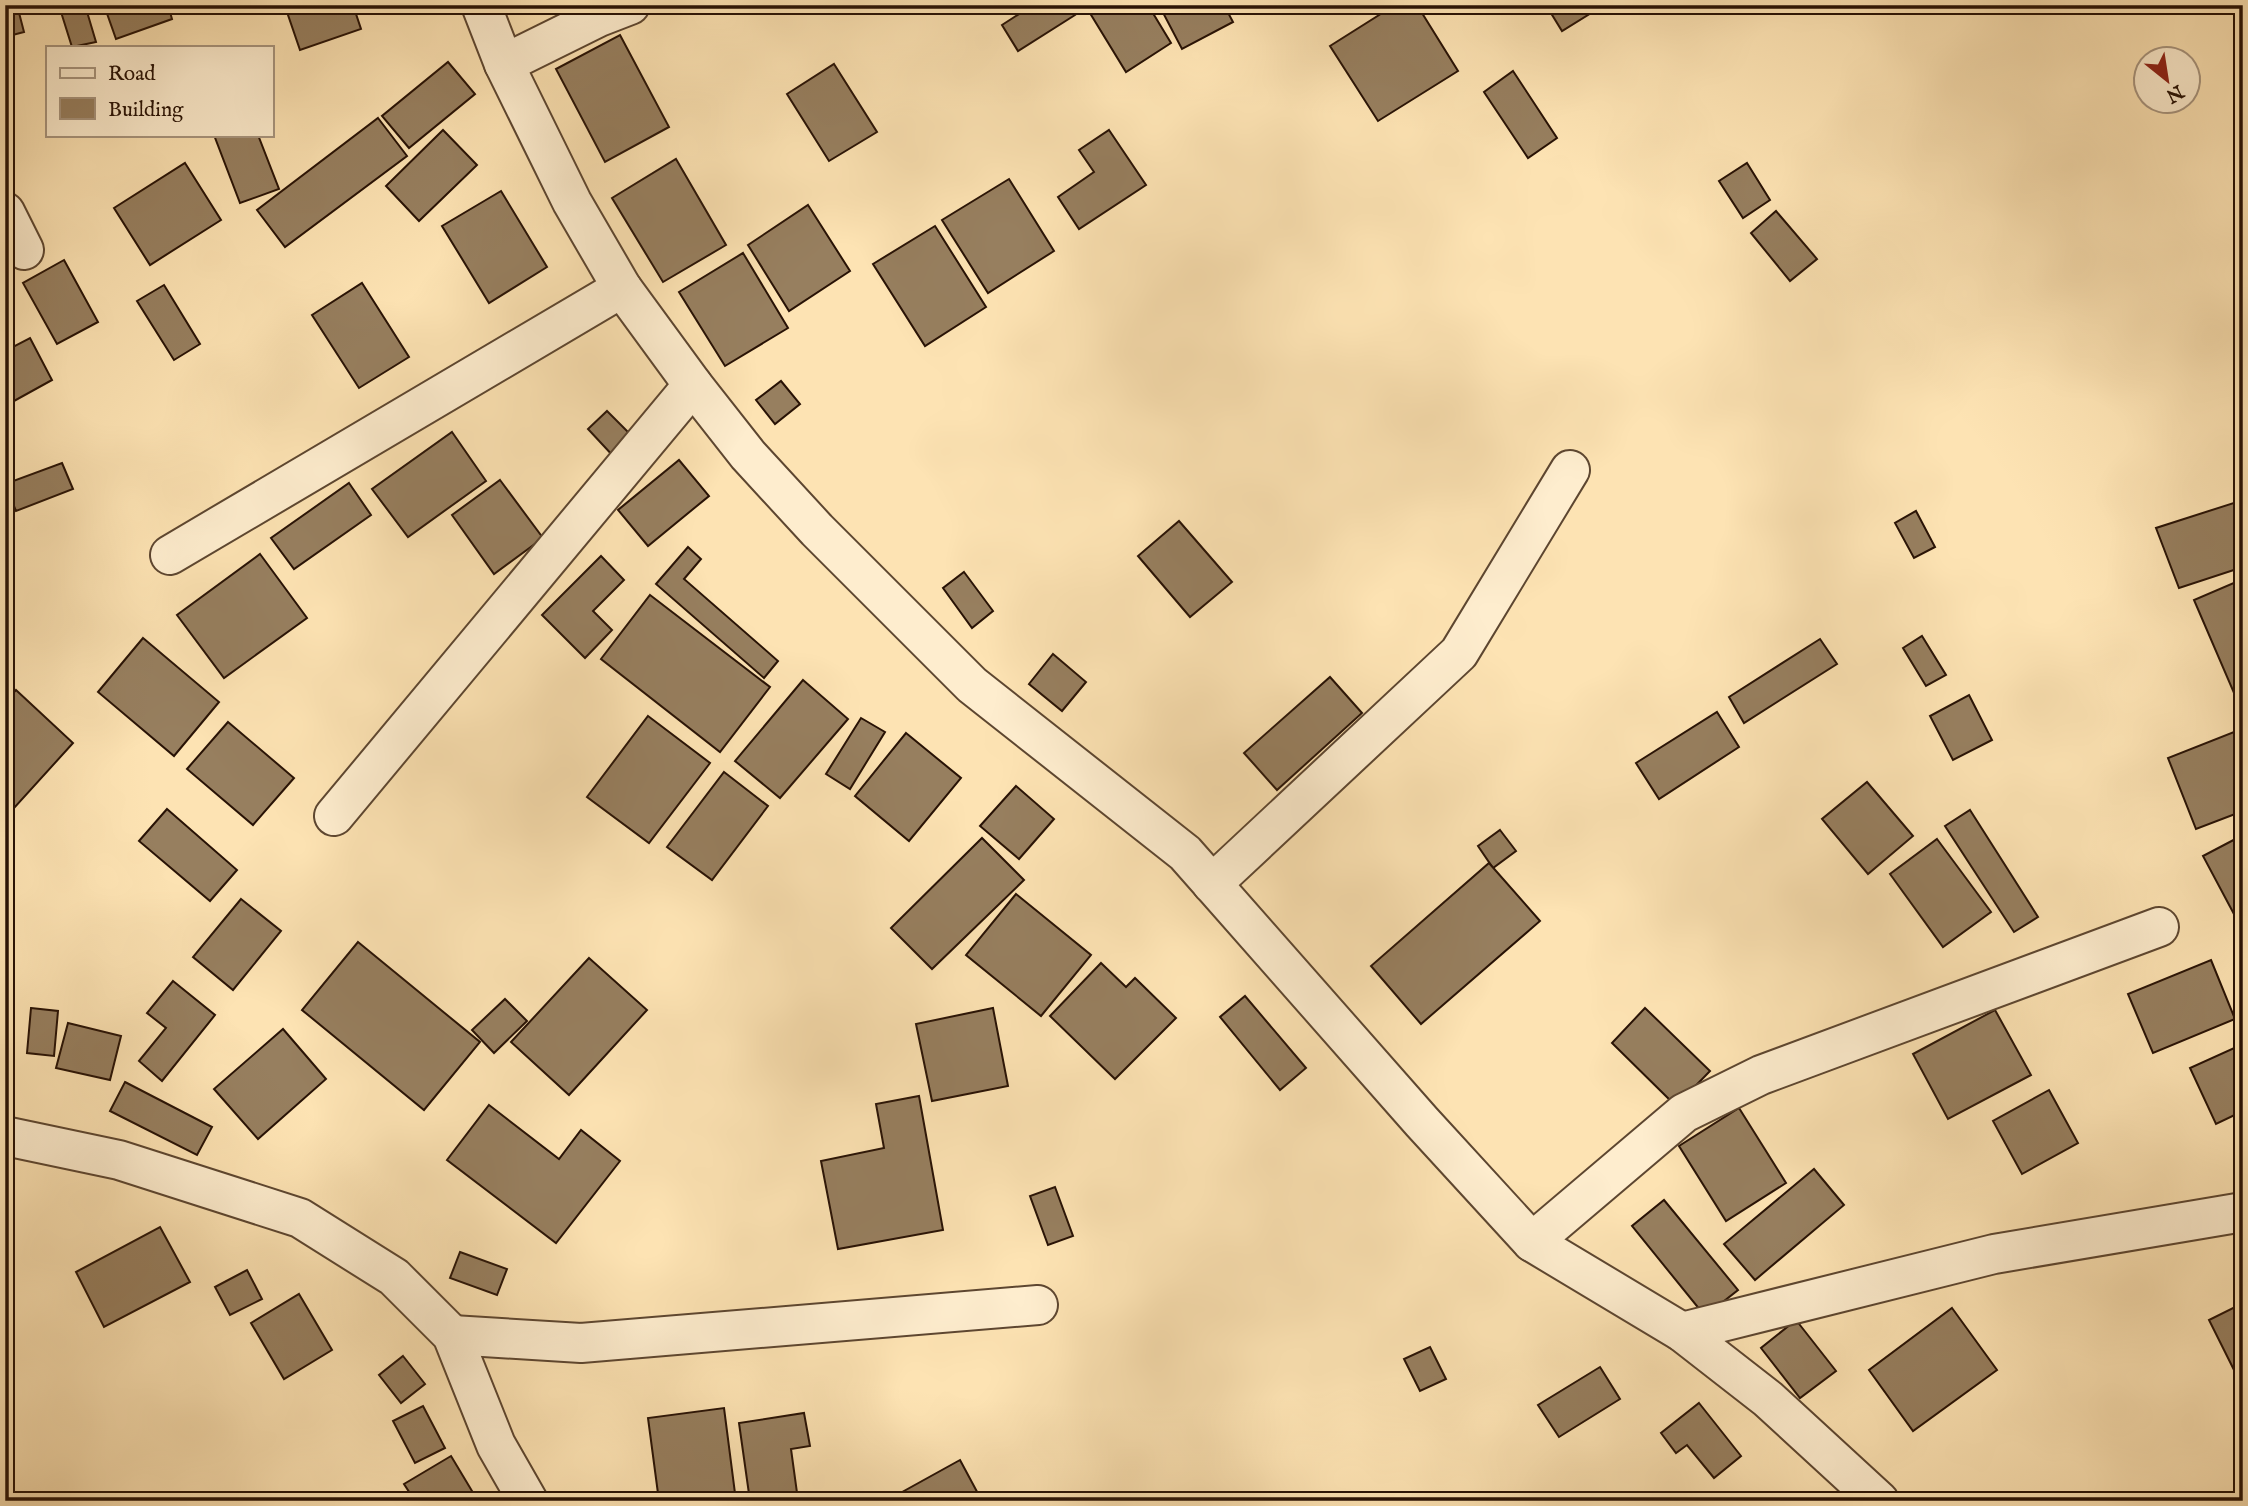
<svg xmlns="http://www.w3.org/2000/svg" width="2248" height="1506" font-family="'IM FELL English',serif">
  <style>
    .building { fill: #977f5f; stroke: #281205; stroke-width: 2 }
    .lines { fill: none; stroke-linecap: round; stroke-linejoin: round }
    .minor-casing { stroke: #5d4630; stroke-width: 42 }
    .minor { stroke: #feedce; stroke-width: 38 }
  </style>
  <rect width="100%" height="100%" fill="#fde3b3"/>
  <filter id="stains"><feTurbulence type="fractalNoise" baseFrequency=".00286" numOctaves="4"/><feColorMatrix values="0 0 0 0 .2 0 0 0 0 .09 0 0 0 0 .02 0 0 0 .5 -.17"/></filter>
  <radialGradient id="worn" r=".72"><stop offset=".6" stop-color="#630" stop-opacity="0"/><stop offset="1" stop-color="#630" stop-opacity=".3"/></radialGradient>
  <!-- building -->
  <g class="building">
    <path d="M 5,5 L 17,5 L 24,32 L 5,37 Z"/>
    <path d="M 85,5 L 96,42 L 72,47 L 61,12 Z"/>
    <path d="M 104,5 L 168,5 L 172,19 L 116,39 Z"/>
    <path d="M 305,5 L 353,5 L 361,29 L 300,50 L 287,12 Z"/>
    <path d="M 1033,5 L 1069,5 L 1075,15 L 1018,51 L 1002,25 Z"/>
    <path d="M 1085,5 L 1148,5 L 1171,43 L 1126,72 Z"/>
    <path d="M 1159,5 L 1224,5 L 1233,22 L 1182,49 Z"/>
    <path d="M 1395,5 L 1417,5 L 1458,71 L 1378,121 L 1330,46 Z"/>
    <path d="M 1546,5 L 1604,5 L 1562,31 Z"/>
    <path d="M 620,35 L 669,127 L 605,162 L 556,69 Z"/>
    <path d="M 448,62 L 475,94 L 409,148 L 382,116 Z"/>
    <path d="M 834,64 L 877,132 L 829,161 L 787,94 Z"/>
    <path d="M 1513,71 L 1557,138 L 1528,158 L 1484,92 Z"/>
    <path d="M 378,118 L 407,156 L 285,247 L 257,210 Z"/>
    <path d="M 443,130 L 477,165 L 419,221 L 386,186 Z"/>
    <path d="M 1109,130 L 1146,185 L 1079,229 L 1058,197 L 1094,172 L 1079,150 Z"/>
    <path d="M 214,135 L 258,135 L 279,189 L 240,203 Z"/>
    <path d="M 676,159 L 726,245 L 663,282 L 612,198 Z"/>
    <path d="M 185,163 L 221,220 L 150,265 L 114,208 Z"/>
    <path d="M 1747,163 L 1770,200 L 1743,218 L 1719,181 Z"/>
    <path d="M 1009,179 L 1054,251 L 988,293 L 942,220 Z"/>
    <path d="M 501,191 L 547,267 L 489,303 L 442,226 Z"/>
    <path d="M 808,205 L 850,271 L 789,311 L 748,245 Z"/>
    <path d="M 1776,211 L 1817,259 L 1790,281 L 1751,233 Z"/>
    <path d="M 935,226 L 986,307 L 925,346 L 873,264 Z"/>
    <path d="M 743,253 L 788,328 L 725,366 L 679,292 Z"/>
    <path d="M 64,260 L 98,322 L 57,344 L 23,283 Z"/>
    <path d="M 362,283 L 409,357 L 359,388 L 312,315 Z"/>
    <path d="M 164,285 L 200,344 L 174,360 L 137,301 Z"/>
    <path d="M 30,338 L 52,380 L 5,406 L 5,351 Z"/>
    <path d="M 781,381 L 800,404 L 775,424 L 756,400 Z"/>
    <path d="M 607,411 L 634,438 L 615,458 L 588,429 Z"/>
    <path d="M 452,432 L 486,481 L 408,537 L 372,489 Z"/>
    <path d="M 679,460 L 709,496 L 648,546 L 618,510 Z"/>
    <path d="M 62,463 L 73,489 L 16,511 L 5,484 Z"/>
    <path d="M 500,480 L 543,538 L 494,574 L 452,515 Z"/>
    <path d="M 349,483 L 371,515 L 294,569 L 271,538 Z"/>
    <path d="M 2243,500 L 2243,567 L 2179,588 L 2156,528 Z"/>
    <path d="M 1916,511 L 1935,547 L 1914,558 L 1895,523 Z"/>
    <path d="M 1179,521 L 1232,582 L 1190,617 L 1138,556 Z"/>
    <path d="M 688,547 L 701,559 L 684,579 L 778,661 L 764,678 L 656,584 Z"/>
    <path d="M 260,554 L 307,618 L 224,678 L 177,615 Z"/>
    <path d="M 601,556 L 624,580 L 593,611 L 612,630 L 585,658 L 542,615 Z"/>
    <path d="M 964,572 L 993,611 L 972,628 L 943,588 Z"/>
    <path d="M 2243,579 L 2243,689 L 2234,693 L 2194,600 Z"/>
    <path d="M 650,595 L 770,687 L 720,752 L 601,659 Z"/>
    <path d="M 1922,636 L 1946,675 L 1926,686 L 1903,648 Z"/>
    <path d="M 143,638 L 219,702 L 174,756 L 98,692 Z"/>
    <path d="M 1820,639 L 1837,664 L 1744,723 L 1729,697 Z"/>
    <path d="M 1053,654 L 1086,682 L 1062,711 L 1029,684 Z"/>
    <path d="M 1330,677 L 1362,713 L 1277,790 L 1244,753 Z"/>
    <path d="M 803,680 L 848,719 L 780,798 L 735,761 Z"/>
    <path d="M 16,690 L 73,743 L 5,818 L 5,702 Z"/>
    <path d="M 1969,695 L 1992,740 L 1953,760 L 1930,716 Z"/>
    <path d="M 1717,712 L 1739,747 L 1659,799 L 1636,763 Z"/>
    <path d="M 648,716 L 710,763 L 649,843 L 587,797 Z"/>
    <path d="M 861,718 L 885,732 L 850,789 L 826,774 Z"/>
    <path d="M 228,722 L 294,778 L 253,825 L 187,769 Z"/>
    <path d="M 2239,730 L 2243,740 L 2243,811 L 2196,829 L 2168,758 Z"/>
    <path d="M 906,733 L 961,778 L 909,841 L 855,796 Z"/>
    <path d="M 724,772 L 768,806 L 712,880 L 667,847 Z"/>
    <path d="M 1867,782 L 1913,836 L 1868,874 L 1822,819 Z"/>
    <path d="M 1016,786 L 1054,819 L 1019,859 L 980,826 Z"/>
    <path d="M 167,809 L 237,870 L 210,901 L 139,841 Z"/>
    <path d="M 1970,810 L 2038,917 L 2014,932 L 1945,826 Z"/>
    <path d="M 1500,830 L 1516,851 L 1493,868 L 1478,846 Z"/>
    <path d="M 2243,835 L 2243,931 L 2203,856 Z"/>
    <path d="M 982,838 L 1024,880 L 932,969 L 891,928 Z"/>
    <path d="M 1937,839 L 1991,912 L 1943,947 L 1890,874 Z"/>
    <path d="M 1489,863 L 1540,921 L 1421,1024 L 1371,966 Z"/>
    <path d="M 1016,894 L 1091,955 L 1041,1016 L 966,955 Z"/>
    <path d="M 241,899 L 281,931 L 233,990 L 193,957 Z"/>
    <path d="M 358,942 L 480,1042 L 424,1110 L 302,1010 Z"/>
    <path d="M 589,958 L 647,1010 L 569,1095 L 511,1042 Z"/>
    <path d="M 2211,960 L 2235,1019 L 2153,1053 L 2128,994 Z"/>
    <path d="M 1101,963 L 1126,987 L 1135,978 L 1176,1018 L 1115,1079 L 1050,1016 Z"/>
    <path d="M 173,981 L 215,1015 L 162,1081 L 139,1061 L 166,1028 L 147,1013 Z"/>
    <path d="M 1245,996 L 1306,1068 L 1280,1090 L 1220,1017 Z"/>
    <path d="M 505,999 L 527,1021 L 494,1053 L 472,1030 Z"/>
    <path d="M 31,1008 L 58,1011 L 54,1056 L 27,1053 Z"/>
    <path d="M 993,1008 L 1008,1086 L 932,1101 L 916,1024 Z"/>
    <path d="M 1645,1008 L 1710,1071 L 1676,1106 L 1612,1043 Z"/>
    <path d="M 1995,1010 L 2031,1075 L 1948,1119 L 1913,1054 Z"/>
    <path d="M 68,1023 L 121,1036 L 110,1080 L 56,1068 Z"/>
    <path d="M 283,1029 L 326,1079 L 258,1139 L 214,1089 Z"/>
    <path d="M 2243,1044 L 2243,1111 L 2216,1124 L 2190,1068 Z"/>
    <path d="M 125,1082 L 212,1127 L 197,1155 L 110,1111 Z"/>
    <path d="M 2049,1090 L 2078,1143 L 2022,1174 L 1993,1121 Z"/>
    <path d="M 919,1096 L 943,1230 L 838,1249 L 821,1161 L 884,1148 L 876,1104 Z"/>
    <path d="M 489,1105 L 559,1159 L 581,1130 L 620,1161 L 556,1243 L 447,1160 Z"/>
    <path d="M 1739,1108 L 1786,1183 L 1726,1221 L 1679,1146 Z"/>
    <path d="M 1814,1169 L 1844,1205 L 1755,1280 L 1724,1244 Z"/>
    <path d="M 1055,1187 L 1073,1236 L 1048,1245 L 1030,1196 Z"/>
    <path d="M 1664,1200 L 1738,1290 L 1705,1316 L 1632,1226 Z"/>
    <path d="M 160,1227 L 190,1282 L 104,1327 L 76,1272 Z"/>
    <path d="M 460,1252 L 507,1269 L 497,1295 L 450,1278 Z"/>
    <path d="M 247,1270 L 262,1299 L 230,1315 L 215,1287 Z"/>
    <path d="M 299,1294 L 332,1350 L 284,1379 L 251,1323 Z"/>
    <path d="M 2243,1303 L 2243,1388 L 2209,1320 Z"/>
    <path d="M 1952,1308 L 1997,1370 L 1913,1431 L 1869,1370 Z"/>
    <path d="M 1796,1320 L 1836,1371 L 1800,1398 L 1761,1348 Z"/>
    <path d="M 1430,1347 L 1446,1379 L 1420,1391 L 1404,1359 Z"/>
    <path d="M 403,1356 L 425,1384 L 401,1403 L 379,1375 Z"/>
    <path d="M 1600,1367 L 1620,1399 L 1559,1437 L 1538,1405 Z"/>
    <path d="M 1699,1403 L 1741,1456 L 1714,1478 L 1687,1445 L 1676,1453 L 1661,1433 Z"/>
    <path d="M 423,1406 L 445,1448 L 415,1463 L 393,1421 Z"/>
    <path d="M 724,1408 L 736,1501 L 659,1501 L 648,1418 Z"/>
    <path d="M 804,1413 L 810,1446 L 791,1449 L 798,1500 L 750,1501 L 739,1423 Z"/>
    <path d="M 451,1456 L 478,1501 L 415,1501 L 404,1484 Z"/>
    <path d="M 960,1460 L 982,1501 L 886,1501 Z"/>
  </g>
  <g class="lines">
    <!-- minor casing -->
    <g class="minor-casing">
      <g id="minor">
        <path d="M 481,5 L 504,64 L 572,202 L 622,288 L 693,385 L 748,455 L 817,530 L 972,685 L 1185,853 L 1422,1122 L 1532,1242 L 1682,1332 L 1768,1399 L 1879,1501"/>
        <path d="M 504,64 L 599,17 L 630,5"/>
        <path d="M 5,212 L 24,250"/>
        <path d="M 170,555 L 622,288"/>
        <path d="M 334,816 L 693,385"/>
        <path d="M 1212,884 L 1459,653 L 1570,470"/>
        <path d="M 5,1136 L 119,1160 L 300,1218 L 394,1277 L 452,1335 L 496,1445 L 528,1501"/>
        <path d="M 1532,1242 L 1684,1113 L 1761,1075 L 2159,927"/>
        <path d="M 1682,1332 L 1994,1254 L 2243,1212"/>
        <path d="M 452,1335 L 581,1343 L 1038,1305"/>
      </g>
    </g>
    <!-- minor -->
    <use href="#minor" class="minor"/>
  </g>
  <!-- margin -->
  <rect width="2248" height="1506" fill="none" stroke="#fde3b3" stroke-width="28"/>
  <rect x="7" y="7" width="2234" height="1492" fill="none" stroke="#281205" stroke-width="3.5"/>
  <rect x="14" y="14" width="2220" height="1478" fill="none" stroke="#281205" stroke-width="2"/>
  <!-- legend -->
  <rect x="46" y="46" width="228" height="91" fill="#feedce" stroke="#a8957e" stroke-width="2"/>
  <rect x="60" y="68" width="35" height="10" fill="#feedce" stroke="#a8957e" stroke-width="2"/>
  <text x="108" y="80" font-size="21" fill="#281205">Road</text>
  <rect x="60" y="98" width="35" height="21" fill="#977f5f" stroke="#a8957e" stroke-width="2"/>
  <text x="108" y="116" font-size="21" fill="#281205">Building</text>
  <!-- north arrow -->
  <g transform="translate(2167 80) rotate(150)"><circle r="33" fill="#feedce" stroke="#a8957e" stroke-width="2"/>
  <path d="M0-5L12 26L0 18L-12 26Z" fill="#8f2418"/>
  <text y="-10" font-size="19" font-weight="bold" text-anchor="middle" fill="#281205">N</text>
  </g>
  <rect width="100%" height="100%" filter="url(#stains)"/>
  <rect width="100%" height="100%" fill="url(#worn)"/>
</svg>
